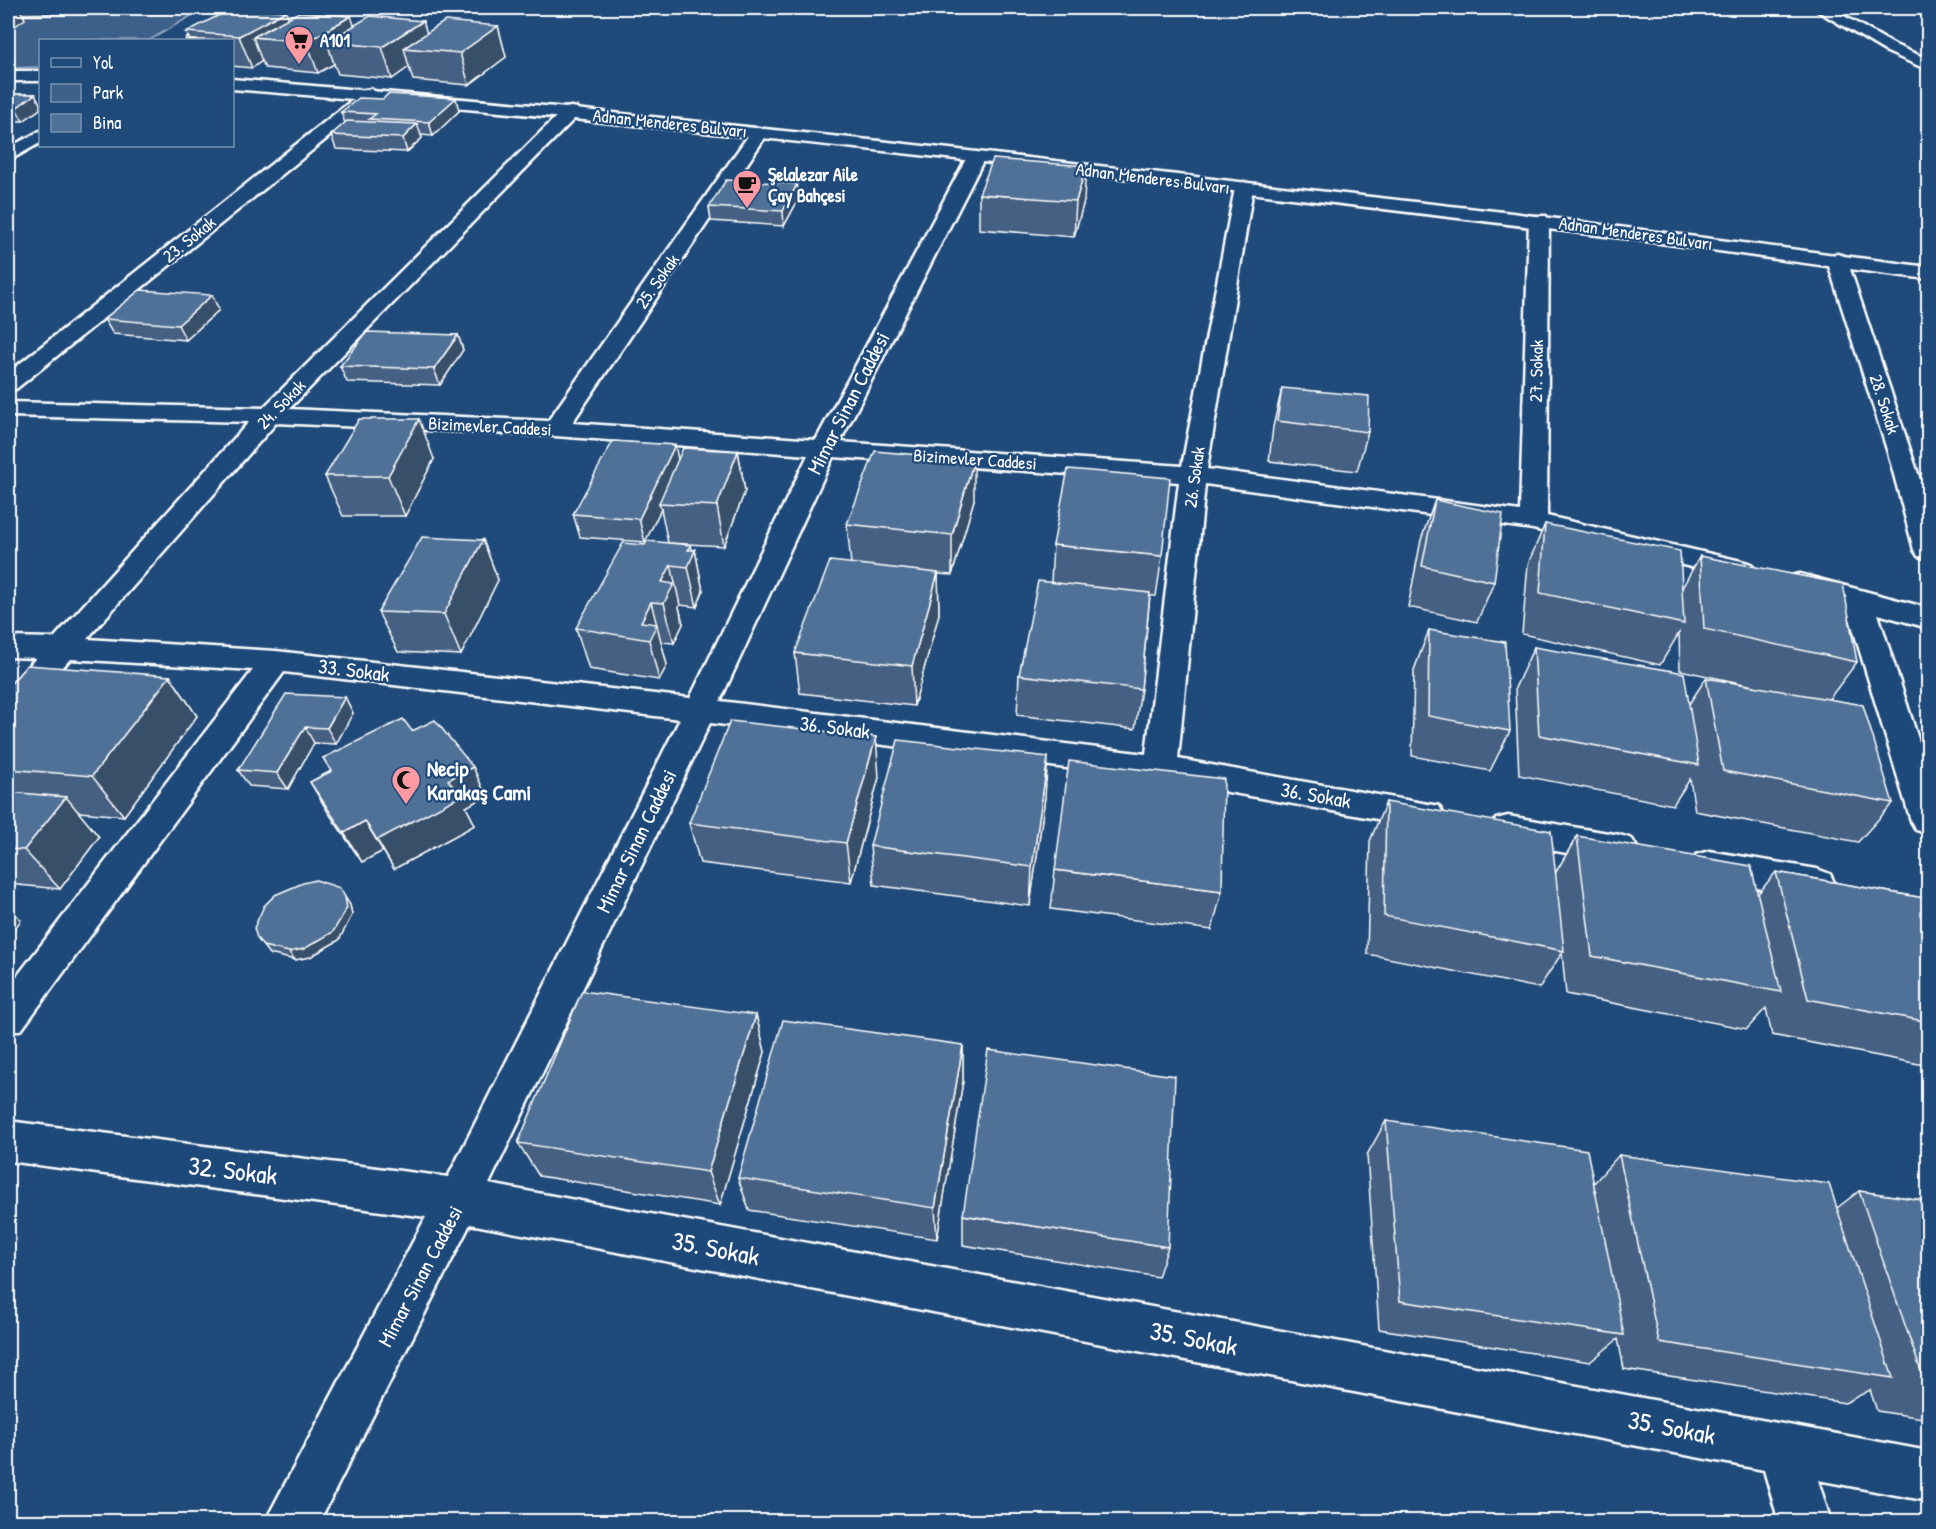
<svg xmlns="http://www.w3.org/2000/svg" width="1936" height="1529" font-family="'Patrick Hand',sans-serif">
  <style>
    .green { fill: #3c618b; stroke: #9eb0c5; stroke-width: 1.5 }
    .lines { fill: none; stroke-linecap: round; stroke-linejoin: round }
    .minor-casing { stroke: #fff; stroke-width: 5 }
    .major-casing { stroke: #fff; stroke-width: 5 }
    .minor { fill: #1f4a7a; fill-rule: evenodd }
    .major { fill: #1f4a7a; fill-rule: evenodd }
    .wall { fill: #456182; stroke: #fff; stroke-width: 1.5 }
    .shaded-wall { fill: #384f6a; stroke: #fff; stroke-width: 1.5 }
    .building { fill: #507197; stroke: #fff; stroke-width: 1.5 }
    .labels { text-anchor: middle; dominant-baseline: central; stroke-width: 4.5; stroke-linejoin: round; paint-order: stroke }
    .far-poi-label { font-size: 18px; font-weight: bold; fill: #fff; stroke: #1f4a7a; text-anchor: start }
    .far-street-label { font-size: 18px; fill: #fff; stroke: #1f4a7a }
    .street-label { font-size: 21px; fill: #fff; stroke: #1f4a7a }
    .poi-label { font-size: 21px; font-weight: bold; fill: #fff; stroke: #1f4a7a; text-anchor: start }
    .near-street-label { font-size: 26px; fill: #fff; stroke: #1f4a7a }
  </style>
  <rect width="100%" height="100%" fill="#1f4a7a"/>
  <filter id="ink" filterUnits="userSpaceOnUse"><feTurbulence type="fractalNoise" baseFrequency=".0167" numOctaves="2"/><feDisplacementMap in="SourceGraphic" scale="12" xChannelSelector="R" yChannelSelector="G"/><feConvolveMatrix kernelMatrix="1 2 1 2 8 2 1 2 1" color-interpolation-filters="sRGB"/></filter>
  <g filter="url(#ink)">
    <!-- green -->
    <path class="green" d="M 196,13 L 150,40 L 40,40 L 40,67 L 8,68 L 8,16 Z"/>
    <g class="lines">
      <!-- minor casing -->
      <g class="minor-casing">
        <g id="minor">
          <path d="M 239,8 L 256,8 L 205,40 L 187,40 Z"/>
          <path d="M 1813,8 L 1830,8 L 1895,45 L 1928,59 L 1928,70 L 1885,51 Z"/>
          <path d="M 371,89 L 379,94 L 377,98 L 16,389 L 8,391 L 8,373 L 365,90 Z"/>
          <path d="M 571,107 L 577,108 L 580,112 L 577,116 L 289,409 L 548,421 L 753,129 L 759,128 L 768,133 L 572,423 L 816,440 L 967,157 L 976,152 L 985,157 L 840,442 L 1182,466 L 1235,188 L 1244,182 L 1253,188 L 1207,469 L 1520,511 L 1529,220 L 1532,216 L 1546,216 L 1549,220 L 1547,516 L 1741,561 L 1751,564 L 1755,570 L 1751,576 L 1741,579 L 1533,529 L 1205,484 L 1178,759 L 1439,806 L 1444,815 L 1439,824 L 1427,828 L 1161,780 L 710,723 L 489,1184 L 1928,1451 L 1928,1501 L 1818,1480 L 1831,1522 L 1779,1522 L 1764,1470 L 470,1224 L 319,1522 L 265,1522 L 426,1217 L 8,1161 L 8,1121 L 448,1177 L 680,719 L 284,672 L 22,1029 L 8,1034 L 8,988 L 253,670 L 70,659 L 19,717 L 8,720 L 8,689 L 36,658 L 8,657 L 8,637 L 54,638 L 249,422 L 8,416 L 8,402 L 263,408 L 565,108 ZM 276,423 L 555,436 L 808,455 L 690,698 L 276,651 L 87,639 ZM 833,457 L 1179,482 L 1146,754 L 720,701 Z"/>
          <path d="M 40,131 L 40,143 L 8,161 L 8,148 Z"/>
          <path d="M 1837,254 L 1844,256 L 1847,260 L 1928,504 L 1928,559 L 1918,556 L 1914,550 L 1889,456 L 1827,260 L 1830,256 Z"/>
          <path d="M 1800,574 L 1928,608 L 1928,628 L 1878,614 L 1928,770 L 1928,834 L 1916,830 L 1911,821 L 1846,605 L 1790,590 L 1786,583 L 1790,576 Z"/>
          <path d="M 1508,816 L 1620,835 L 1632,839 L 1638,849 L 1632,859 L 1620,863 L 1508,842 L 1496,839 L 1491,829 L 1496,819 Z"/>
          <path d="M 1709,851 L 1817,869 L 1830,874 L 1835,884 L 1830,894 L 1817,899 L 1709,879 L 1696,875 L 1691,865 L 1696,855 Z"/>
        </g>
      </g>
      <!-- major casing -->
      <g class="major-casing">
        <g id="major">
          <rect x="8" y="71" width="32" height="10"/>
          <path d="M 232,79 L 556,107 L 879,141 L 1512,213 L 1928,267 L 1928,279 C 1824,267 1719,250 1614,237 C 1155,181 694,125 232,89 Z"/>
        </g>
      </g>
      <!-- minor -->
      <use href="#minor" class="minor"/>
      <!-- major -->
      <use href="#major" class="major"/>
    </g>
    <!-- wall -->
    <g class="wall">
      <path d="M 8,8 L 201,8 L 197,11 L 22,14 L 25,19 Z"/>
      <path d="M 286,11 L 288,18 L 427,33 L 498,26 L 506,57 L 469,85 L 413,80 L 409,67 L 392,79 L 338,74 L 334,64 L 318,73 L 265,68 L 262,61 L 252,68 L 232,66 L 232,40 L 190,40 L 186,32 Z"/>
      <path d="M 8,94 L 35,94 L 40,104 L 40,109 L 23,121 L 8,121 Z"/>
      <path d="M 459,111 L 433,136 L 421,135 L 422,138 L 407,152 L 336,149 L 331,135 L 345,123 L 341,112 Z"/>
      <path d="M 797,184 L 799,198 L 784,226 L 711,221 L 709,207 Z"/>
      <path d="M 979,194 L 1084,201 L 1074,237 L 979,229 Z"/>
      <path d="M 212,295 L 219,310 L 186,340 L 113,334 L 104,319 Z"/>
      <path d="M 458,335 L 463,350 L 440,385 L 347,382 L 340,366 Z"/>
      <path d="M 1282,388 L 1368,432 L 1357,471 L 1269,461 L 1273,427 Z"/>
      <path d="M 738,451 L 745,491 L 724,546 L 668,543 L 661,509 L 645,542 L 580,537 L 573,514 L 678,459 Z"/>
      <path d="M 434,459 L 405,516 L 343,516 L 325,476 Z"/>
      <path d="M 974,500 L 952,575 L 938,574 L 939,614 L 914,706 L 800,693 L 795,653 L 851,564 L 847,524 Z"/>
      <path d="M 1435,500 L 1494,582 L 1477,622 L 1408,607 L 1421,540 Z"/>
      <path d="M 1545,524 L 1682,588 L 1700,556 L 1857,662 L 1829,699 L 1893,803 L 1858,842 L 1695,811 L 1690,779 L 1673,805 L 1519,775 L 1515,688 L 1534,647 L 1689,704 L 1706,678 L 1758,687 L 1680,670 L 1679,633 L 1660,665 L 1522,634 L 1528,564 Z"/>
      <path d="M 483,540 L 498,580 L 461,655 L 398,652 L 378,612 Z"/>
      <path d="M 645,545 L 691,545 L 692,550 L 695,550 L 703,591 L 697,607 L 680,605 L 679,607 L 683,624 L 674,643 L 661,642 L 667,665 L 659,680 L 589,669 L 576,628 Z"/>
      <path d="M 1053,545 L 1162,556 L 1156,596 L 1150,596 L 1141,689 L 1135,729 L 1017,715 L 1019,675 L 1051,582 Z"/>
      <path d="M 1429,630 L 1510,731 L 1490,771 L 1412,756 L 1414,670 Z"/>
      <path d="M 170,676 L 197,716 L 124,816 L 78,812 L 99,837 L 60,889 L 8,884 L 8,687 Z"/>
      <path d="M 345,697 L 353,713 L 336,744 L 314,743 L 288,789 L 249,786 L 238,770 Z"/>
      <path d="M 412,731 L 473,767 L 486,796 L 466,807 L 475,825 L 394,869 L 383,851 L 362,862 L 328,812 L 310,782 L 331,771 L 323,758 Z"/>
      <path d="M 879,777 L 851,882 L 700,863 L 689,823 Z"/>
      <path d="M 1045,797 L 1030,906 L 874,885 L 870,846 Z"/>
      <path d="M 1386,802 L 1556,872 L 1577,836 L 1758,894 L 1776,872 L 1929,899 L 1929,1066 L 1772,1035 L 1766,1008 L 1747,1029 L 1566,994 L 1562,953 L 1539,988 L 1367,954 L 1370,841 Z"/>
      <path d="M 1055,870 L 1222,891 L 1212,930 L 1051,909 Z"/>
      <path d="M 350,905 L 352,915 L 339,940 L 310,957 L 295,960 L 269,954 L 257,938 Z"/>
      <path d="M 756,1015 L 765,1052 L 720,1205 L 539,1176 L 518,1143 Z"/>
      <path d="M 963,1045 L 963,1081 L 937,1239 L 749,1210 L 738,1178 Z"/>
      <path d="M 1386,1121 L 1594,1183 L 1619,1155 L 1837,1208 L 1859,1191 L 1929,1201 L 1929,1419 L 1877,1411 L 1870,1390 L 1845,1403 L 1624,1369 L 1618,1339 L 1590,1362 L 1379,1329 L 1367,1155 Z"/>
      <path d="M 963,1215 L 1168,1247 L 1158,1277 L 963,1245 Z"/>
    </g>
    <!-- shaded-wall -->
    <g class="shaded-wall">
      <path d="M 19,8 L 25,19 L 8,31 L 8,15 Z"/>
      <path d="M 286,11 L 297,41 L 253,37 L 262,61 L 252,68 L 239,36 Z"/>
      <path d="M 351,16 L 361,45 L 327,42 L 334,64 L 318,73 L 307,42 Z"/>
      <path d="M 423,21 L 432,50 L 404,48 L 409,67 L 392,79 L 382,47 Z"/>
      <path d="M 498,26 L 506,57 L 469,85 L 460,53 Z"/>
      <path d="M 35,94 L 40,104 L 40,109 L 23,121 L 16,108 Z"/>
      <path d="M 456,98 L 459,111 L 433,136 L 429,122 Z"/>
      <path d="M 417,124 L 422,138 L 407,152 L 403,138 Z"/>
      <path d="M 1086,166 L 1084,201 L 1074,237 L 1076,201 Z"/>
      <path d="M 797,184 L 799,198 L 784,226 L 783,211 Z"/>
      <path d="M 212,295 L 219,310 L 186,340 L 178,325 Z"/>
      <path d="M 458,335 L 463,350 L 440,385 L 434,369 Z"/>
      <path d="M 419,419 L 434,459 L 405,516 L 388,476 Z"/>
      <path d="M 675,445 L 680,468 L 659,503 L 661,509 L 645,542 L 639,519 Z"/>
      <path d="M 738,451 L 745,491 L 724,546 L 717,506 Z"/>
      <path d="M 974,460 L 974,500 L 952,575 L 952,535 Z"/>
      <path d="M 483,540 L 498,580 L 461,655 L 444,614 Z"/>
      <path d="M 691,545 L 693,555 L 695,550 L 703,591 L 697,607 L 688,567 L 688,550 Z"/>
      <path d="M 671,565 L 680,605 L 679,607 L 683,624 L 674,643 L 664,603 L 662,582 Z"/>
      <path d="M 938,573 L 939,614 L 914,706 L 912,666 Z"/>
      <path d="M 651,602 L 667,665 L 659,680 L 649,640 L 641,622 Z"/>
      <path d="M 170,676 L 197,716 L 124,816 L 92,776 Z"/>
      <path d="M 345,697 L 353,713 L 336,744 L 327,728 Z"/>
      <path d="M 305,727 L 314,743 L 288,789 L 277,773 Z"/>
      <path d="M 876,737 L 879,777 L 851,882 L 846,843 Z"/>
      <path d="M 1048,757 L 1045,797 L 1030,906 L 1032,867 Z"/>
      <path d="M 473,767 L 486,796 L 466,807 L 475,825 L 394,869 L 377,840 L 448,780 Z"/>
      <path d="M 66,797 L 99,837 L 60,889 L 24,850 Z"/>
      <path d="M 365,821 L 383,851 L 362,862 L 344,833 Z"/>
      <path d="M 345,897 L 350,905 L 352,915 L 339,940 L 310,957 L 295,960 L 289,952 Z"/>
      <path d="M 8,906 L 21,920 L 8,938 Z"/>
      <path d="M 756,1015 L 765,1052 L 720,1205 L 708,1172 Z"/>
      <path d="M 963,1045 L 963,1081 L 937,1239 L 935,1208 Z"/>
      <path d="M 8,1239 L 14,1244 L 8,1255 Z"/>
    </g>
    <!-- building -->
    <g class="building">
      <path d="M 8,8 L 18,8 L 8,15 Z"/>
      <path d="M 233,8 L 247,8 L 286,11 L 239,36 L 186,32 Z"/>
      <path d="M 299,12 L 351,16 L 307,42 L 253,37 Z"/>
      <path d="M 370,16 L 423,21 L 382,47 L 327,42 Z"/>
      <path d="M 445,21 L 498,26 L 460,53 L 404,48 Z"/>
      <path d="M 8,94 L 35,94 L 16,108 L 8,108 Z"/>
      <path d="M 388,94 L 456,98 L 429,122 L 369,119 L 376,114 L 341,112 L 359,98 L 383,99 Z"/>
      <path d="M 347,121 L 417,124 L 403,138 L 331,135 Z"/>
      <path d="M 993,159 L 1086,166 L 1076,201 L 979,194 Z"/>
      <path d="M 726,180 L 797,184 L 783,211 L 709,207 Z"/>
      <path d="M 140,290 L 212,295 L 178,325 L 104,319 Z"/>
      <path d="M 367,332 L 458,335 L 434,369 L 340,366 Z"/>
      <path d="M 1282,388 L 1369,396 L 1368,432 L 1277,421 Z"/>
      <path d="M 359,419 L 419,419 L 388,476 L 325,476 Z"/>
      <path d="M 613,441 L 675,445 L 639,519 L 573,514 Z"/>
      <path d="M 683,448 L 738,451 L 717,506 L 659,503 Z"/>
      <path d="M 875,451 L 974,460 L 952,535 L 847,524 Z"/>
      <path d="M 1068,469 L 1170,478 L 1162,556 L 1053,545 Z"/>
      <path d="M 1435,500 L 1503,514 L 1494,582 L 1422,566 Z"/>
      <path d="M 1545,524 L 1680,551 L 1684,624 L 1540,593 Z"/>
      <path d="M 422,537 L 483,540 L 444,614 L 378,612 Z"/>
      <path d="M 647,541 L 691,545 L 688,550 L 695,550 L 688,567 L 671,565 L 662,582 L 674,584 L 664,603 L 651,602 L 641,622 L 657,624 L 649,640 L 576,628 L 623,543 L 645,545 Z"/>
      <path d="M 1700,556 L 1843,584 L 1857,662 L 1704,629 Z"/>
      <path d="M 830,561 L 938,573 L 912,666 L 795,653 Z"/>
      <path d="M 1038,581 L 1150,593 L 1141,689 L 1019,675 Z"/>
      <path d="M 1429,630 L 1505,642 L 1510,731 L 1428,716 Z"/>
      <path d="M 1534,647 L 1684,673 L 1699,765 L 1539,735 Z"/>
      <path d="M 27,665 L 170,676 L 92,776 L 8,769 L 8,687 Z"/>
      <path d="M 1706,678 L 1863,705 L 1893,803 L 1723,771 Z"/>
      <path d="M 286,694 L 345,697 L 327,728 L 305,727 L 277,773 L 238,770 Z"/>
      <path d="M 403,719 L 412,731 L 435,720 L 473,767 L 448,780 L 461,796 L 377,840 L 365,821 L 344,833 L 310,782 L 332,771 L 323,758 Z"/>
      <path d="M 730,721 L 876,737 L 846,843 L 689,823 Z"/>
      <path d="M 898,740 L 1048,757 L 1032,867 L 870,846 Z"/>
      <path d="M 1069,761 L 1224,779 L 1222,891 L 1055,870 Z"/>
      <path d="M 8,792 L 66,797 L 24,850 L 8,849 Z"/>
      <path d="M 1386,802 L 1551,831 L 1564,951 L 1384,916 Z"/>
      <path d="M 1577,836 L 1751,866 L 1781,992 L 1592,956 Z"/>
      <path d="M 1776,872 L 1929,899 L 1929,1022 L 1808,999 Z"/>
      <path d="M 316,880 L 340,888 L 345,897 L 347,908 L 333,932 L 304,949 L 289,952 L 263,946 L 257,938 L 254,928 L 264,906 L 275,895 L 303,883 Z"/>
      <path d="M 582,991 L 756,1015 L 708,1172 L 518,1143 Z"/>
      <path d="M 783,1020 L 963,1045 L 935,1208 L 738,1178 Z"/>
      <path d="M 988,1050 L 1175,1076 L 1168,1247 L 963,1215 Z"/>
      <path d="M 1386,1121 L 1587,1150 L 1624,1335 L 1400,1301 Z"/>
      <path d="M 1619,1155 L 1829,1184 L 1893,1378 L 1659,1342 Z"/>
      <path d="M 1859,1191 L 1929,1201 L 1929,1386 L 1926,1386 Z"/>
    </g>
  </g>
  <!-- icons -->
  <defs>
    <g id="supermarket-pin" transform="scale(1.5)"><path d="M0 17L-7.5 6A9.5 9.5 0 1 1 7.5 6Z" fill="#ff9aa2" stroke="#1f4a7a"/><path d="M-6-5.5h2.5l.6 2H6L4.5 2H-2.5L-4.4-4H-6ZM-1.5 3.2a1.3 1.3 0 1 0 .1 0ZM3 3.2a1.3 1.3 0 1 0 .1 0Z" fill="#111"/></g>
    <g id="cafe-pin" transform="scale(1.5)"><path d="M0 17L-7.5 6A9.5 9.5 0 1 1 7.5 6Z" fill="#ff9aa2" stroke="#1f4a7a"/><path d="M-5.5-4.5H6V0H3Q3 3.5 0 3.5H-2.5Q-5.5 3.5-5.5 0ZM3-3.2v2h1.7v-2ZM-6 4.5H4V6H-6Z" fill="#111"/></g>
    <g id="mosque-pin" transform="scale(1.5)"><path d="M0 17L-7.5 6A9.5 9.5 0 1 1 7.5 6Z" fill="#ff9aa2" stroke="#1f4a7a"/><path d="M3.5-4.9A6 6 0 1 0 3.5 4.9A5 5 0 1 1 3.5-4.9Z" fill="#111"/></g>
  </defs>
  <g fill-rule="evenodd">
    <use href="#supermarket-pin" x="299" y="40"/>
    <use href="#cafe-pin" x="747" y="184"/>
    <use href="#mosque-pin" x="406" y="780"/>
  </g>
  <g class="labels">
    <!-- far-poi labels -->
    <g class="far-poi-label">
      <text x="320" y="40">A101</text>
      <text x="768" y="174">Şelalezar Aile<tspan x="768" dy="21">Çay Bahçesi</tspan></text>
    </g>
    <!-- far-street labels -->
    <g class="far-street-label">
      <text transform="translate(670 123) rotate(6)">Adnan Menderes Bulvarı</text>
      <text transform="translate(1153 178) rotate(7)">Adnan Menderes Bulvarı</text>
      <text transform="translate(1636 233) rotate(8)">Adnan Menderes Bulvarı</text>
      <text transform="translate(189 239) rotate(-39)">23. Sokak</text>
      <text transform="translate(657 281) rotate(-55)">25. Sokak</text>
      <text transform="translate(1536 371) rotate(-89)">27. Sokak</text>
      <text transform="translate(281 404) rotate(-46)">24. Sokak</text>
      <text transform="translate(1885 404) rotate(72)">28. Sokak</text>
      <text transform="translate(490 426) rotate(3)">Bizimevler Caddesi</text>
      <text transform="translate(975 459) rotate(4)">Bizimevler Caddesi</text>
      <text transform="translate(1194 477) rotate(-82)">26. Sokak</text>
    </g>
    <!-- street labels -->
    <g class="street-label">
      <text transform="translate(848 403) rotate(-63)">Mimar Sinan Caddesi</text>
      <text transform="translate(354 670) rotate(7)">33. Sokak</text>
      <text transform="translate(835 727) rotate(7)">36. Sokak</text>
      <text transform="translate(1316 795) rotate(10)">36. Sokak</text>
      <text transform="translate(636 841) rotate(-64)">Mimar Sinan Caddesi</text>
      <text transform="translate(420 1276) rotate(-62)">Mimar Sinan Caddesi</text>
    </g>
    <!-- poi labels -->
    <g class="poi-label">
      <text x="427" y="768">Necip<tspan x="427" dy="24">Karakaş Cami</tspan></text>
    </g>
    <!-- near-street labels -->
    <g class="near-street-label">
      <text transform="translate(233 1170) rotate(7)">32. Sokak</text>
      <text transform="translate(716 1248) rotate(11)">35. Sokak</text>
      <text transform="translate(1194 1338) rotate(11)">35. Sokak</text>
      <text transform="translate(1672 1427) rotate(11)">35. Sokak</text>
    </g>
  </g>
  <!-- margin -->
  <rect width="1936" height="1529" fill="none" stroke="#1f4a7a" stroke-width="30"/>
  <rect x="15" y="15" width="1906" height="1499" fill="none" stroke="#fff" stroke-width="2" filter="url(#ink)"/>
  <!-- legend -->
  <rect x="39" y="39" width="195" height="108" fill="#1f4a7a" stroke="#7992af" stroke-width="1.5"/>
  <rect x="51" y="58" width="30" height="9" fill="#1f4a7a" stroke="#7992af" stroke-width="1.5"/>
  <text x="93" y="69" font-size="18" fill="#ffffff">Yol</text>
  <rect x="51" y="84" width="30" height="18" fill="#3c618b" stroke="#7992af" stroke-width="1.5"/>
  <text x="93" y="99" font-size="18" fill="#ffffff">Park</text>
  <rect x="51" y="114" width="30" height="18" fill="#507197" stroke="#7992af" stroke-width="1.5"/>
  <text x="93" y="129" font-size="18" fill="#ffffff">Bina</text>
</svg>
